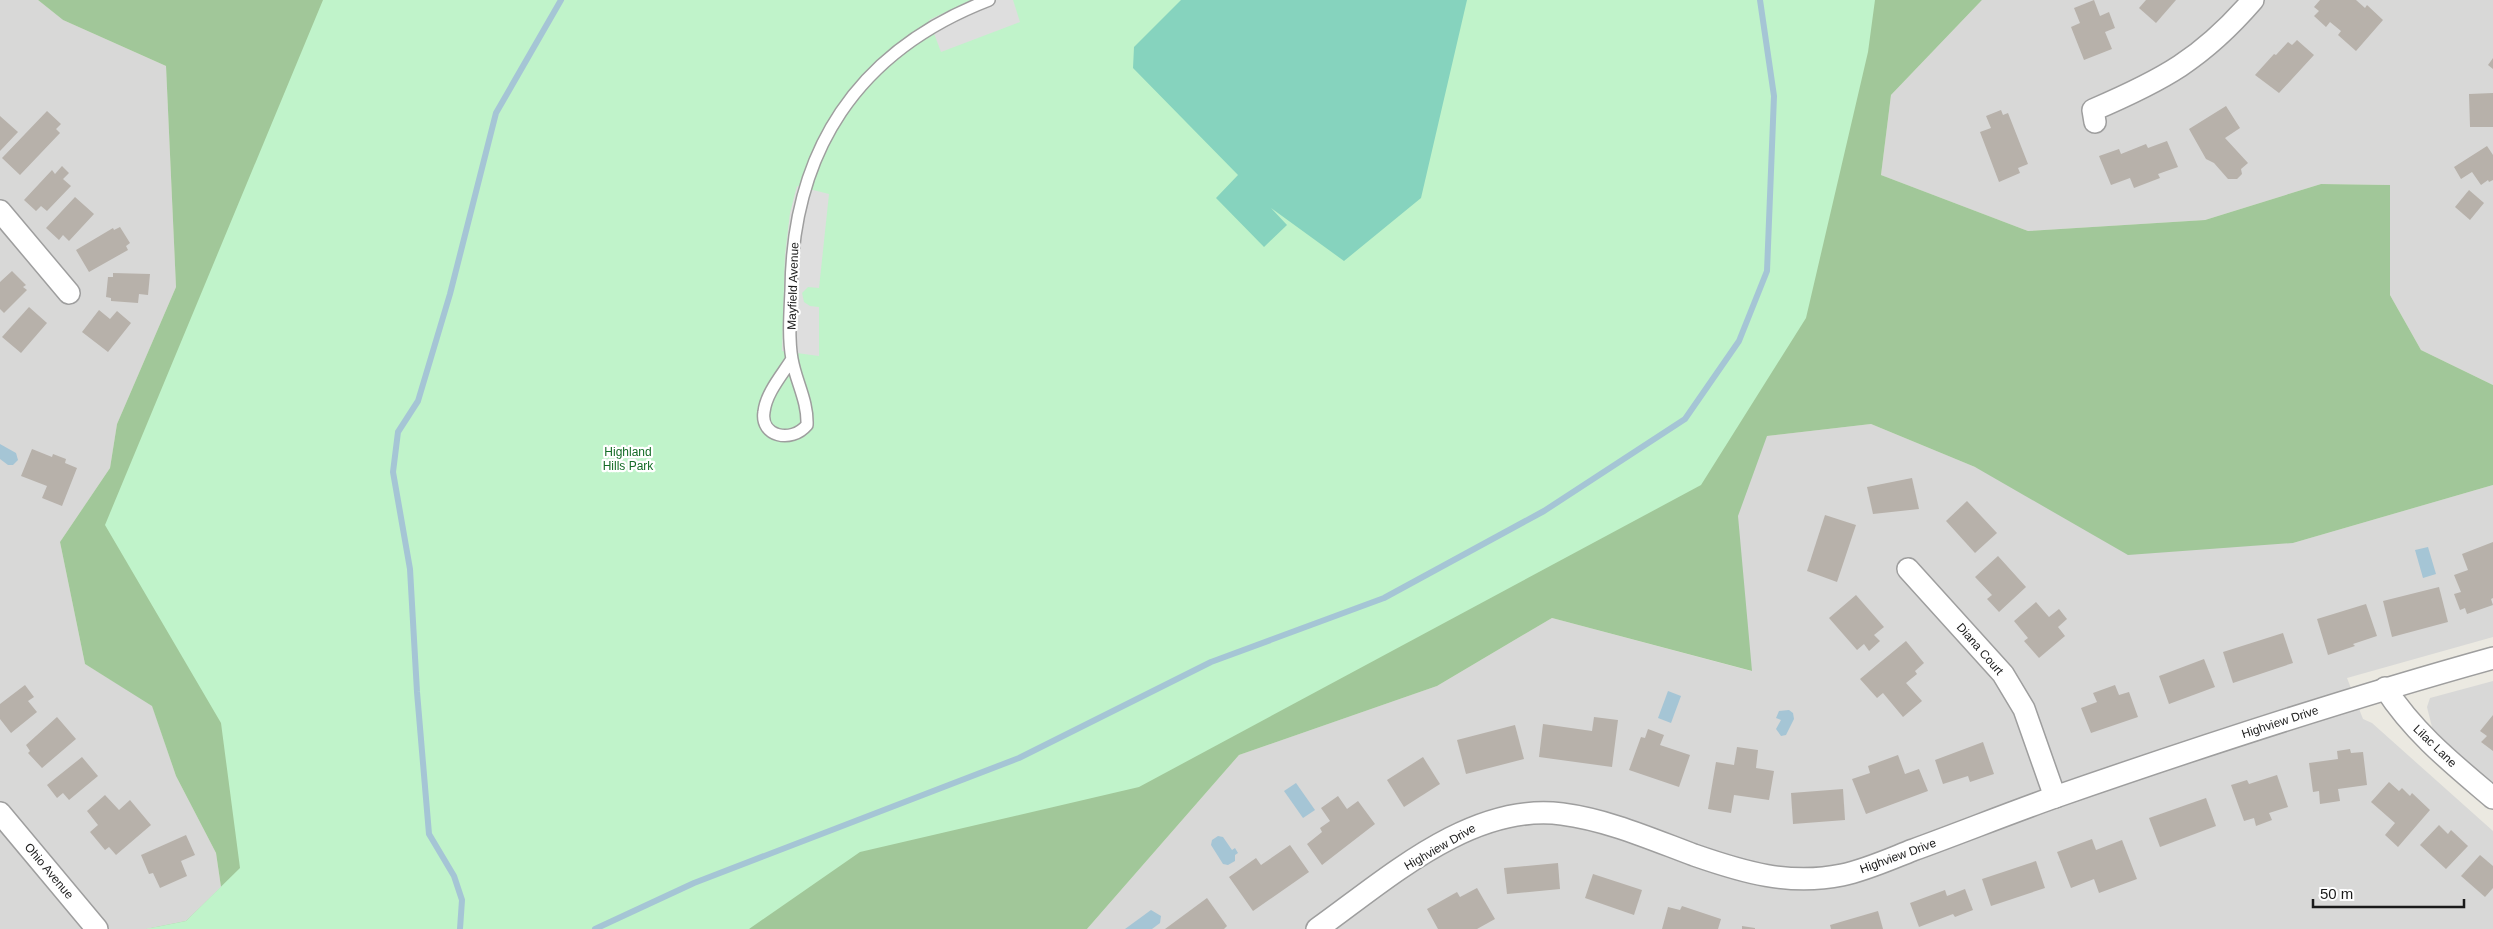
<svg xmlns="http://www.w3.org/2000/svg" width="2493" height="929" font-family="Helvetica,sans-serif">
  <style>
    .residential { fill: #d8d8d7 }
    .forest { fill: #a1c799 }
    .park { fill: #c0f3ca }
    .pitch { fill: #86d3be }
    .parking { fill: #dedede }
    .water { fill: #a5c5d5 }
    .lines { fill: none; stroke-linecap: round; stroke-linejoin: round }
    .stream { stroke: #a5c5d5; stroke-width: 6 }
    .building { fill: #b7b1aa }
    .service-casing { stroke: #9e9e9e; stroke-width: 14 }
    .minor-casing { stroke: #9e9e9e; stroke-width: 24 }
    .service { stroke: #fff; stroke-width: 11 }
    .minor { stroke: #fff; stroke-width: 21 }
    .labels { text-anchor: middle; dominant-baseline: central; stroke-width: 4.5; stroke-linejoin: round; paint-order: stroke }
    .street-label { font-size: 12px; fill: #1a1a1a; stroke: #fff }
    .park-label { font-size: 12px; fill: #156c27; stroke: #fff }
  </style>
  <rect width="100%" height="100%" fill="#ebe9e1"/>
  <!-- residential -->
  <g class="residential">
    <path d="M 0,0 L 38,0 L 63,20 L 166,66 L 176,287 L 117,424 L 110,468 L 60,542 L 85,664 L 152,705 L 176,776 L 216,853 L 221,887 L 186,921 L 146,929 L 0,929 Z"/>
    <path d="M 1982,0 L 2493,0 L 2493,385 L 2421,350 L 2390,295 L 2390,185 L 2321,184 L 2205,220 L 2028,231 L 1881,175 L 1891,95 Z"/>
    <path d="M 1871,424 L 1975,467 L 2293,543 L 2493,485 L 2493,637 L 2347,678 L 2363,719 L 2372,723 L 2493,831 L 2493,929 L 1087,929 L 1239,755 L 1437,686 L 1552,618 L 1751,671 L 1737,515 L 1766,436 Z"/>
    <path d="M 2493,681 L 2493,784 L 2433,731 L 2427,707 L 2430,698 Z"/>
  </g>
  <!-- forest -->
  <path class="forest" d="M 38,0 L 1982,0 L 1891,95 L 1881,175 L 2028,231 L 2205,220 L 2321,184 L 2390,185 L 2390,295 L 2421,350 L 2493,385 L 2493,485 L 2293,543 L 2128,555 L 1975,467 L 1871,424 L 1767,436 L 1738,516 L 1752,671 L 1552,618 L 1437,686 L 1239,755 L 1087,929 L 583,929 L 365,897 L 146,929 L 186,921 L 221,887 L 216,853 L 176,776 L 152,706 L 85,664 L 60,542 L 110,468 L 117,424 L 176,287 L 166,66 L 63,20 Z"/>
  <!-- park -->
  <path class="park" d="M 323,0 L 1875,0 L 1868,52 L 1806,318 L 1701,485 L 1139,787 L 860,852 L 749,929 L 146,929 L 186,921 L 240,868 L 221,723 L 105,525 Z"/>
  <!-- pitch -->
  <path class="pitch" d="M 1181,0 L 1467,0 L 1421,198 L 1344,261 L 1271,208 L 1287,225 L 1264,247 L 1216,198 L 1238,175 L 1133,68 L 1134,47 Z"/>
  <!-- parking -->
  <g class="parking">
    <path d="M 971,0 L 1013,0 L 1020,22 L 941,52 L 929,20 Z"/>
    <path d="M 797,186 L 829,194 L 819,288 L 808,287 L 802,293 L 804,302 L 810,306 L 819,307 L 819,356 L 782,351 L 785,255 L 790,213 Z"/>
  </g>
  <!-- water -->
  <g class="water">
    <path d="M 0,444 L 16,453 L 18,460 L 13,465 L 8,465 L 0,459 Z"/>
    <path d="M 2428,547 L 2436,574 L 2423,578 L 2415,550 Z"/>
    <path d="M 1668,691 L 1681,696 L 1671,723 L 1658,718 Z"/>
    <path d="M 1789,710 L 1793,713 L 1794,719 L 1786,735 L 1781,736 L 1776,729 L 1781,720 L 1776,718 L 1779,711 Z"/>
    <path d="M 1296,783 L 1315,810 L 1303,818 L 1284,791 Z"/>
    <path d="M 1218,836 L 1223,837 L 1232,850 L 1235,848 L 1238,853 L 1235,855 L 1235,861 L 1228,865 L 1223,864 L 1211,845 L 1212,840 Z"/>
    <path d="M 1151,910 L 1161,916 L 1160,923 L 1152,929 L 1125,929 Z"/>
  </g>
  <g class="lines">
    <!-- stream -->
    <g class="stream">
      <path d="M 460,929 L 462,900 L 454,876 L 429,834 L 417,692 L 410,569 L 393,472 L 398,432 L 418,401 L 450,294 L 496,113 L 561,0"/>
      <path d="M 595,929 L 694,883 L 1019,758 L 1211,662 L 1384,598 L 1544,511 L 1685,419 L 1739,341 L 1767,271 L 1774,96 L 1760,0"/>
    </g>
  </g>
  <!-- building -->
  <g class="building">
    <path d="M 2094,0 L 2100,16 L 2109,12 L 2115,28 L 2105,32 L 2112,49 L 2084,60 L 2071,27 L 2080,23 L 2074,8 Z"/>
    <path d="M 2146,0 L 2176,0 L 2156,23 L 2139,8 Z"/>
    <path d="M 2320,0 L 2356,0 L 2365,8 L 2367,5 L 2383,20 L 2356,51 L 2338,35 L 2341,31 L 2330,22 L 2326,27 L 2314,16 L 2319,11 L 2314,7 Z"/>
    <path d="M 2297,40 L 2314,55 L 2279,93 L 2255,75 L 2274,54 L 2276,55 L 2288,42 L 2292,45 Z"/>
    <path d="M 2493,58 L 2493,69 L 2488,65 Z"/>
    <path d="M 2493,93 L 2493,127 L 2470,127 L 2469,94 Z"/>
    <path d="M 2226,106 L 2240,128 L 2225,138 L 2248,163 L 2241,169 L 2242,174 L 2237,179 L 2228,179 L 2214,163 L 2206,159 L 2189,129 Z"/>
    <path d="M 2001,110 L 2003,115 L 2008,113 L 2028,164 L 2018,168 L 2020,173 L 1999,182 L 1980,132 L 1991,128 L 1986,116 Z"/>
    <path d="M 47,111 L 61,124 L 56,129 L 60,133 L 20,175 L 2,158 Z"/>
    <path d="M 0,116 L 18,132 L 0,151 Z"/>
    <path d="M 2167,141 L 2178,167 L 2158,174 L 2160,178 L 2134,188 L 2130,178 L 2111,185 L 2099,156 L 2119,149 L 2121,154 L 2146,144 L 2148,148 Z"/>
    <path d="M 2487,146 L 2493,155 L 2493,180 L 2489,182 L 2488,180 L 2481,185 L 2472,172 L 2461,179 L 2454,167 Z"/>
    <path d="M 62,166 L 69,173 L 63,179 L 71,186 L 47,211 L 41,206 L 36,211 L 24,200 L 52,170 L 55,174 Z"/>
    <path d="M 2469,190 L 2484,203 L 2470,220 L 2455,207 Z"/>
    <path d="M 75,197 L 94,214 L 69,241 L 63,235 L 59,240 L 46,228 Z"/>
    <path d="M 120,227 L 130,243 L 126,246 L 128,250 L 89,272 L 76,250 L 113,228 L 114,230 Z"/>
    <path d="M 12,271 L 26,285 L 23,287 L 27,290 L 4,313 L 0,309 L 0,282 Z"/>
    <path d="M 113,273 L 150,274 L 148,295 L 139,294 L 138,303 L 111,301 L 111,298 L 106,297 L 108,277 L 113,277 Z"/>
    <path d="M 29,307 L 47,323 L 21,353 L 2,337 Z"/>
    <path d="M 99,310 L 110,319 L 117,311 L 131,323 L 108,352 L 82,332 Z"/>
    <path d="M 32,449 L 52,457 L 53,454 L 66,459 L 65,463 L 77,468 L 62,506 L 42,498 L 47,486 L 21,476 Z"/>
    <path d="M 1912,478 L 1919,509 L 1873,514 L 1867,487 Z"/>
    <path d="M 1967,501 L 1997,533 L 1975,553 L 1946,521 Z"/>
    <path d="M 1825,515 L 1856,525 L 1837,582 L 1807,571 Z"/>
    <path d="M 2493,542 L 2493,598 L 2491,599 L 2493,605 L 2467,614 L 2465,608 L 2460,610 L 2454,594 L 2461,592 L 2454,575 L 2468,570 L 2462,554 Z"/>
    <path d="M 1998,556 L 2026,587 L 1999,612 L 1987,599 L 1992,595 L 1975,577 Z"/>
    <path d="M 2439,587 L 2448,622 L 2392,637 L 2383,601 Z"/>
    <path d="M 1856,595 L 1884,627 L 1874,635 L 1880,641 L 1869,651 L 1864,644 L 1857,650 L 1829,618 Z"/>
    <path d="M 2036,602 L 2049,617 L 2059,609 L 2067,619 L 2058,627 L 2065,636 L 2039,658 L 2024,641 L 2028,638 L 2014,621 Z"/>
    <path d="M 2366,604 L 2377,636 L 2353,644 L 2355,646 L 2328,655 L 2317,619 Z"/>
    <path d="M 2283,633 L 2293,663 L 2233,683 L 2223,652 Z"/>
    <path d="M 1906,641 L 1924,663 L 1915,671 L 1917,674 L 1906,683 L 1922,701 L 1903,717 L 1883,693 L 1877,698 L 1860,679 Z"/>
    <path d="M 2204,659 L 2215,687 L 2169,704 L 2159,676 Z"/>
    <path d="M 25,685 L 34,697 L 28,701 L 37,712 L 11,733 L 0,719 L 0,704 Z"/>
    <path d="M 2115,685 L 2119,695 L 2129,692 L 2138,717 L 2091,733 L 2081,708 L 2097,702 L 2093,693 Z"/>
    <path d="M 2493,715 L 2493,751 L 2481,742 L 2487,736 L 2480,731 Z"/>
    <path d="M 57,717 L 76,739 L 42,768 L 28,753 L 30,751 L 26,745 Z"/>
    <path d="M 1594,717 L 1618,720 L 1612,767 L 1539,757 L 1543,724 L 1592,731 Z"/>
    <path d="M 1515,725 L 1524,759 L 1466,774 L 1457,740 Z"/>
    <path d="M 1648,729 L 1664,735 L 1660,745 L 1690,755 L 1679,787 L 1629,770 L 1641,737 L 1645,738 Z"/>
    <path d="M 1983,742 L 1994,774 L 1970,782 L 1968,776 L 1943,784 L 1935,760 Z"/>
    <path d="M 1737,747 L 1758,750 L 1756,768 L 1774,771 L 1769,800 L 1734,795 L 1731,813 L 1708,809 L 1716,762 L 1734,765 Z"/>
    <path d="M 2350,749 L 2351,753 L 2363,752 L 2367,785 L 2338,789 L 2340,801 L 2320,804 L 2319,791 L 2313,792 L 2309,763 L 2338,759 L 2337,751 Z"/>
    <path d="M 1898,755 L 1905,774 L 1919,769 L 1928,791 L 1866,814 L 1852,779 L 1870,773 L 1868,766 Z"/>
    <path d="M 82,757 L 98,776 L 69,800 L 63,793 L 57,798 L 47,785 Z"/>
    <path d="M 1423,757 L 1440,784 L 1404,807 L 1387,780 Z"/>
    <path d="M 2277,775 L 2288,807 L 2269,813 L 2272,820 L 2256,826 L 2254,818 L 2244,821 L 2231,785 L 2247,780 L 2249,784 Z"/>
    <path d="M 2389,782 L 2399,791 L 2402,788 L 2410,796 L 2412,793 L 2430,810 L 2398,847 L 2385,835 L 2395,823 L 2371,802 Z"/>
    <path d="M 1843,789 L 1845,820 L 1793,824 L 1791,793 Z"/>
    <path d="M 105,795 L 119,810 L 130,800 L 151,825 L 116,855 L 109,847 L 105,850 L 90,832 L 98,825 L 87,811 Z"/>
    <path d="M 1338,796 L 1347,809 L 1358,801 L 1375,824 L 1322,865 L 1307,844 L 1322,832 L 1320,828 L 1330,821 L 1321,808 Z"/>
    <path d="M 2206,798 L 2216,826 L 2160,847 L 2149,818 Z"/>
    <path d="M 2439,825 L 2448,834 L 2451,830 L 2468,846 L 2446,869 L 2420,845 Z"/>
    <path d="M 186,835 L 195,855 L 181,861 L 187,876 L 160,888 L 153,873 L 149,874 L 141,855 Z"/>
    <path d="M 2092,839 L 2096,850 L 2122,840 L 2137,879 L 2099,893 L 2094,879 L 2071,888 L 2057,852 Z"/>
    <path d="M 1290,845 L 1309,872 L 1253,911 L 1229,877 L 1256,858 L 1261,865 Z"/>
    <path d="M 2480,855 L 2493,866 L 2493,888 L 2485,897 L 2461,876 Z"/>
    <path d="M 2036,861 L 2045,888 L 1991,906 L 1982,879 Z"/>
    <path d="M 1558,863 L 1560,889 L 1507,894 L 1504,868 Z"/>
    <path d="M 1593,874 L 1642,890 L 1634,915 L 1585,898 Z"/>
    <path d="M 1477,888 L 1495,919 L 1477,929 L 1438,929 L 1427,909 L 1457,892 L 1460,897 Z"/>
    <path d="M 1965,889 L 1973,910 L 1955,917 L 1953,914 L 1919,927 L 1910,903 L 1945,890 L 1947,896 Z"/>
    <path d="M 1207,898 L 1227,926 L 1224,929 L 1165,929 Z"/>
    <path d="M 1682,906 L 1721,919 L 1718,929 L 1662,929 L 1668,907 L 1680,910 Z"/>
    <path d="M 1878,911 L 1883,929 L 1831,929 L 1830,925 Z"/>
    <path d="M 1742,926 L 1755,928 L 1755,929 L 1742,929 Z"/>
  </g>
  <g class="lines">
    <!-- service casing -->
    <g class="service-casing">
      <path id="service" d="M 792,359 C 782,375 766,393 764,412 C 760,436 791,444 807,425 C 808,401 796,382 792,359 C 788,338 790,313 791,291 C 792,151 857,51 989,0"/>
    </g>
    <!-- minor casing -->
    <g class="minor-casing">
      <g id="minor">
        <path d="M 2095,122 L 2093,110 C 2163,80 2202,59 2253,0"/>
        <path d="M 0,211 L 69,293"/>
        <path d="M 1908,569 L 2003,674 L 2024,709 L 2055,797"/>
        <path d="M 2385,688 C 2414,733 2453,764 2493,798"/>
        <path d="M 0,813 L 97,929"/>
        <path d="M 1317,929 C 1386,880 1471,802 1562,814 C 1608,820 1651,839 1694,855 C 1743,872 1789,886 1842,875 C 1866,870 1890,859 1913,850 C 1960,833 2007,814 2055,797 C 2199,747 2345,699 2493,658"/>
      </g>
    </g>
    <!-- service -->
    <use href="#service" class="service"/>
    <!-- minor -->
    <use href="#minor" class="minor"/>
  </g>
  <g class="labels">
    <!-- street labels -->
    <g class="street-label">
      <text transform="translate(793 286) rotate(-88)">Mayfield Avenue</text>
      <text transform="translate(1980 649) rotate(49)">Diana Court</text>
      <text transform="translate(2280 722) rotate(-18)">Highview Drive</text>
      <text transform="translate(2435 746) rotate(44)">Lilac Lane</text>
      <text transform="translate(1440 847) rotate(-30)">Highview Drive</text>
      <text transform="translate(1898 856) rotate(-20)">Highview Drive</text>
      <text transform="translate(49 871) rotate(50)">Ohio Avenue</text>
    </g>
    <!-- park labels -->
    <g class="park-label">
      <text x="628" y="452">Highland<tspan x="628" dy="14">Hills Park</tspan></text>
    </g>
  </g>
  <!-- scale -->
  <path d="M2313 899v8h151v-8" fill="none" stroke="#1a1a1a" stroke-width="2.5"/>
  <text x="2320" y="899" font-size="15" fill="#1a1a1a" stroke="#ffffff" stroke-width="4" paint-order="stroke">50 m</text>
</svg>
